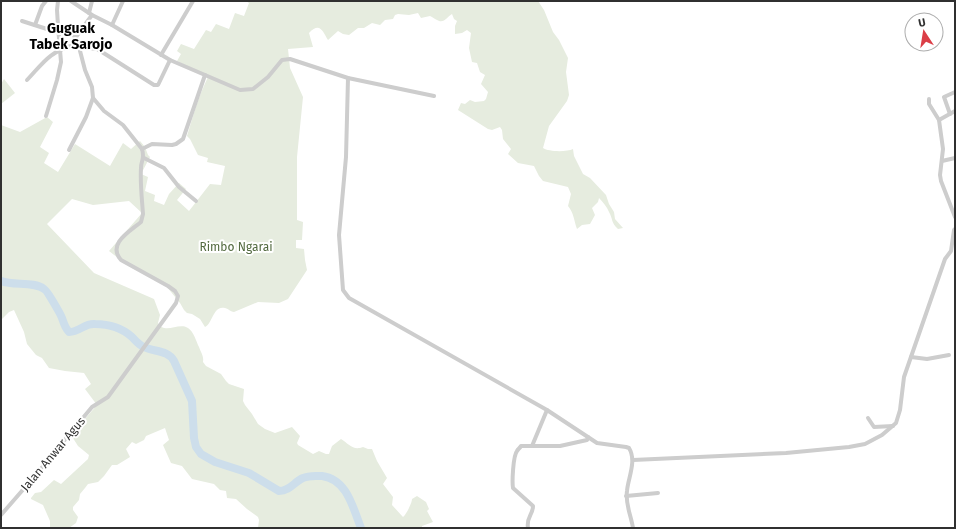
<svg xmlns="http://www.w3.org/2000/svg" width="956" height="529" font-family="'Fira Sans',sans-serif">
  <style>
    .green { fill: #e6ecdf }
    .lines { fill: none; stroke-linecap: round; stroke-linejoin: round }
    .river { stroke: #cddeeb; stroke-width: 8 }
    .minor { stroke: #cdcdcd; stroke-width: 4 }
    .labels { text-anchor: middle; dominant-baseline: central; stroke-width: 4; stroke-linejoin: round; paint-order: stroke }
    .park-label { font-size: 12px; fill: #536a40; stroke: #fff }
    .street-label { font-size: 12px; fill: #303030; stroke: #fff }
    .quarter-label { font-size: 14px; font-weight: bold; fill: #000; stroke: #fff }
  </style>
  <rect width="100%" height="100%" fill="#fff"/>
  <!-- green -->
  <g class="green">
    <path d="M 246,1 L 538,1 L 544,10 L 553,32 L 559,40 L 568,58 L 566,72 L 569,95 L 567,101 L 549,126 L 543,148 C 549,152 567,152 573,149 L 574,156 L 583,174 L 590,178 L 606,195 L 609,204 L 614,212 L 615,219 L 623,228 L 618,229 C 611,223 613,219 609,212 C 607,207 603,202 599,198 L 598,202 L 592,208 L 595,215 L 590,224 L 582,225 L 577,229 C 574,221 574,213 568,206 L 571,194 L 568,187 L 543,181 L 539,176 L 534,166 L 518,163 L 508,154 L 511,149 L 503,139 L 502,130 L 500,127 L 492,130 L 488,129 L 458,110 L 461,103 L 465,104 L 470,100 L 475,102 L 484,101 L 486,99 L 488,92 L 481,84 L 485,75 L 480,72 L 477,63 L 472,62 L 469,48 L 471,33 L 467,30 L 462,33 L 455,34 L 455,26 L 457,21 L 454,19 L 452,14 C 447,17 444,24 437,20 C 434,19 433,17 430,16 L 421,18 L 418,13 L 409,15 L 398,14 L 395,15 L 393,19 L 385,20 L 380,25 L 372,23 L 364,28 L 358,28 L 349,35 L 343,34 L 338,31 L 328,40 C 323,32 320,21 309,33 L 313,47 L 288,49 L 290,68 L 303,97 L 297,157 L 297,220 L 303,222 L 302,240 L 296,240 L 296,248 L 304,249 L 305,260 L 307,270 L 288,299 L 279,303 L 258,302 L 234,312 C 231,312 229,309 225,308 C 213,305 213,323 205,327 L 200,319 L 192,314 L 187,313 L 184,310 L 180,303 L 167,287 L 127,265 L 109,251 L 142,213 L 129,201 L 93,205 L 72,199 L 47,224 L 94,273 L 154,299 L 160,315 L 158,323 C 165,335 178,322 188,328 C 194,332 196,341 199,347 C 201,353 204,356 203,362 L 206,366 L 221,374 L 226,381 L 229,384 L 244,389 L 243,401 L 245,405 L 252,414 L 258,424 L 265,429 L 275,433 L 292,427 L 300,436 L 297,443 L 298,445 L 313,454 L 319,451 L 326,454 L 329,454 L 332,446 L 341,439 C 349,444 353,451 363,447 L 368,449 L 372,449 L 377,461 L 387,478 L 383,484 L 393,497 L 392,505 L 403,517 C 406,515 412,503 412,499 L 417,496 L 426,502 L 429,509 L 427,511 L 433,522 L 422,526 L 422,528 L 258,528 L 259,520 L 258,517 L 247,509 L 236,499 L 227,498 L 226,491 L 220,490 L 214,484 L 192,479 L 182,466 L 171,463 L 163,445 L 169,440 L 165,428 L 146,436 L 144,440 L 136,444 L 132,442 L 126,449 L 130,457 L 117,465 L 112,465 L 104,476 L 98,482 L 88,484 L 85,488 L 80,494 L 79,500 L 73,507 L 73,510 L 78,517 L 76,523 L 69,528 L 50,528 L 50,521 L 43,505 L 31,499 L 31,498 L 35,493 L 41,492 L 54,480 L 61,484 L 88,459 L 89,455 L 78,446 L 71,435 L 97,405 L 85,389 L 91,384 L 84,373 L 65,371 L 49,368 L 42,358 L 36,355 L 27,344 L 24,332 L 14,310 L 9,312 L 1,320 L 1,125 L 20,132 L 47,117 L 53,122 L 40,147 L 49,153 L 44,163 L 58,172 L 75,144 L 110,166 L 123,143 L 131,149 L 140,141 L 145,147 L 148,155 L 150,157 L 141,174 L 148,177 L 145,191 L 155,195 L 154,201 L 164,205 L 169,194 L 179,183 L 186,189 L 177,200 L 189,211 L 210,184 L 221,185 L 225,166 L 207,162 L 208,158 L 198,155 L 190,139 L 187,136 C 193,116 199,95 208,77 L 177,61 L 181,54 L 177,51 L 181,44 L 194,49 L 206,30 L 211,32 L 216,24 L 229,29 L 235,13 L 244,16 L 249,3 Z"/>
    <path d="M 4,79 L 15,93 L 1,104 L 1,84 Z"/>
  </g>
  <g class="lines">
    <!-- river -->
    <path class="river" d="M 1,281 C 13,286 34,281 44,289 C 47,290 61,315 62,318 C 64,324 65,328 69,332 C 80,332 84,323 95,324 C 109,324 122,328 132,337 C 136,341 139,345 144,347 C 154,352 168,350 174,361 L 192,401 L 194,438 L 196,447 L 201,454 L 215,462 L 249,473 L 279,491 C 290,491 294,482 303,478 C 309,475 316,476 322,476 C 347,479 353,508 361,528"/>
    <!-- minor -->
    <g class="minor">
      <path d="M 71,1 L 92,15 L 112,25 L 170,60 L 240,90 L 253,89 L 268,77 L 282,60 L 290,59 L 348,78 L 434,96"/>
      <path d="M 89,13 L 92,1"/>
      <path d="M 22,21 L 50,30 L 68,32 L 76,37"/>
      <path d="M 35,25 L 42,6 L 46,1"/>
      <path d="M 112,25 L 123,1"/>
      <path d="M 79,47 L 97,49 L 102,52 L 154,85 L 158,85 L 170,60"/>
      <path d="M 161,55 L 193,1"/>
      <path d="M 348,78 L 346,157 L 339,235 L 343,290 L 349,298 L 547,410 L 597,443 L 626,447 L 629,448 C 637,461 628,478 627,491 C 625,504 631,515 633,528"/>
      <path d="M 27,80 C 44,62 49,52 74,45"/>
      <path d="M 929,99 L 929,104 L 939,120 L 943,149 L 940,175 L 941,181 L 955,217"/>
      <path d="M 950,114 L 944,97 L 955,92"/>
      <path d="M 46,116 L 57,80 L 61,62 L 58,26 L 57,10 L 58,1"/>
      <path d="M 939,120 L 955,111"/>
      <path d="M 142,149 L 152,144 L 172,145 L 176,144 L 183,139 L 205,75"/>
      <path d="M 69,150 L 86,117 L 93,98 L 92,87 L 85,70 L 79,47 L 74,45 L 76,37 L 92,15"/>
      <path d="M 144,158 L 164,168 L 179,187 L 196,201"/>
      <path d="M 942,161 L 955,158"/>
      <path d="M 911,357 L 927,359 L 949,355"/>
      <path d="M 868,418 L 874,427 L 893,426"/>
      <path d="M 532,446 L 560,446 L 587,440 L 588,437"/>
      <path d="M 633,460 L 786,453 L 849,447 L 865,444 L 882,435 L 896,423 L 900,410 L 904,377 L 945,259 L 951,251 L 954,230 L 955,229"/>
      <path d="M 626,496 L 658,493"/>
      <path d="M 1,515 L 34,477 L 92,407 L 108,397 L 176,303 L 178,296 L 175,291 L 168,286 L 121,260 C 107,244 129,232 141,222 L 143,214 C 142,199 140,183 141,168 C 141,160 145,159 142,149 L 123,125 L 104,111 L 93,98"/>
      <path d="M 528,528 C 526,517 533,515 533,506 L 513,488 C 512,482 513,456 517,451 C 518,449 520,448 521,446 L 532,446 L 547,410"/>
    </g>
  </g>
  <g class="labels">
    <!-- park labels -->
    <g class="park-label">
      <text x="236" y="247">Rimbo Ngarai</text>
    </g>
    <!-- street labels -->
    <g class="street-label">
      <text transform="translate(53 454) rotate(-50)">Jalan Anwar Agus</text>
    </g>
    <!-- quarter labels -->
    <g class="quarter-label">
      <text x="71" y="28">Guguak<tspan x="71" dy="16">Tabek Sarojo</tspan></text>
    </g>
  </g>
  <!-- border -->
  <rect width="956" height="529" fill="none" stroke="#303030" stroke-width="4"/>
  <!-- north arrow -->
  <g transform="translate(924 32) rotate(348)"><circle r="19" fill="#ffffff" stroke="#acacac"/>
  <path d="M0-3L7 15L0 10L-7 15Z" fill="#db3e47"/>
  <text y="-6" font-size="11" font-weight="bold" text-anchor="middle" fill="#303030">U</text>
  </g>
</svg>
